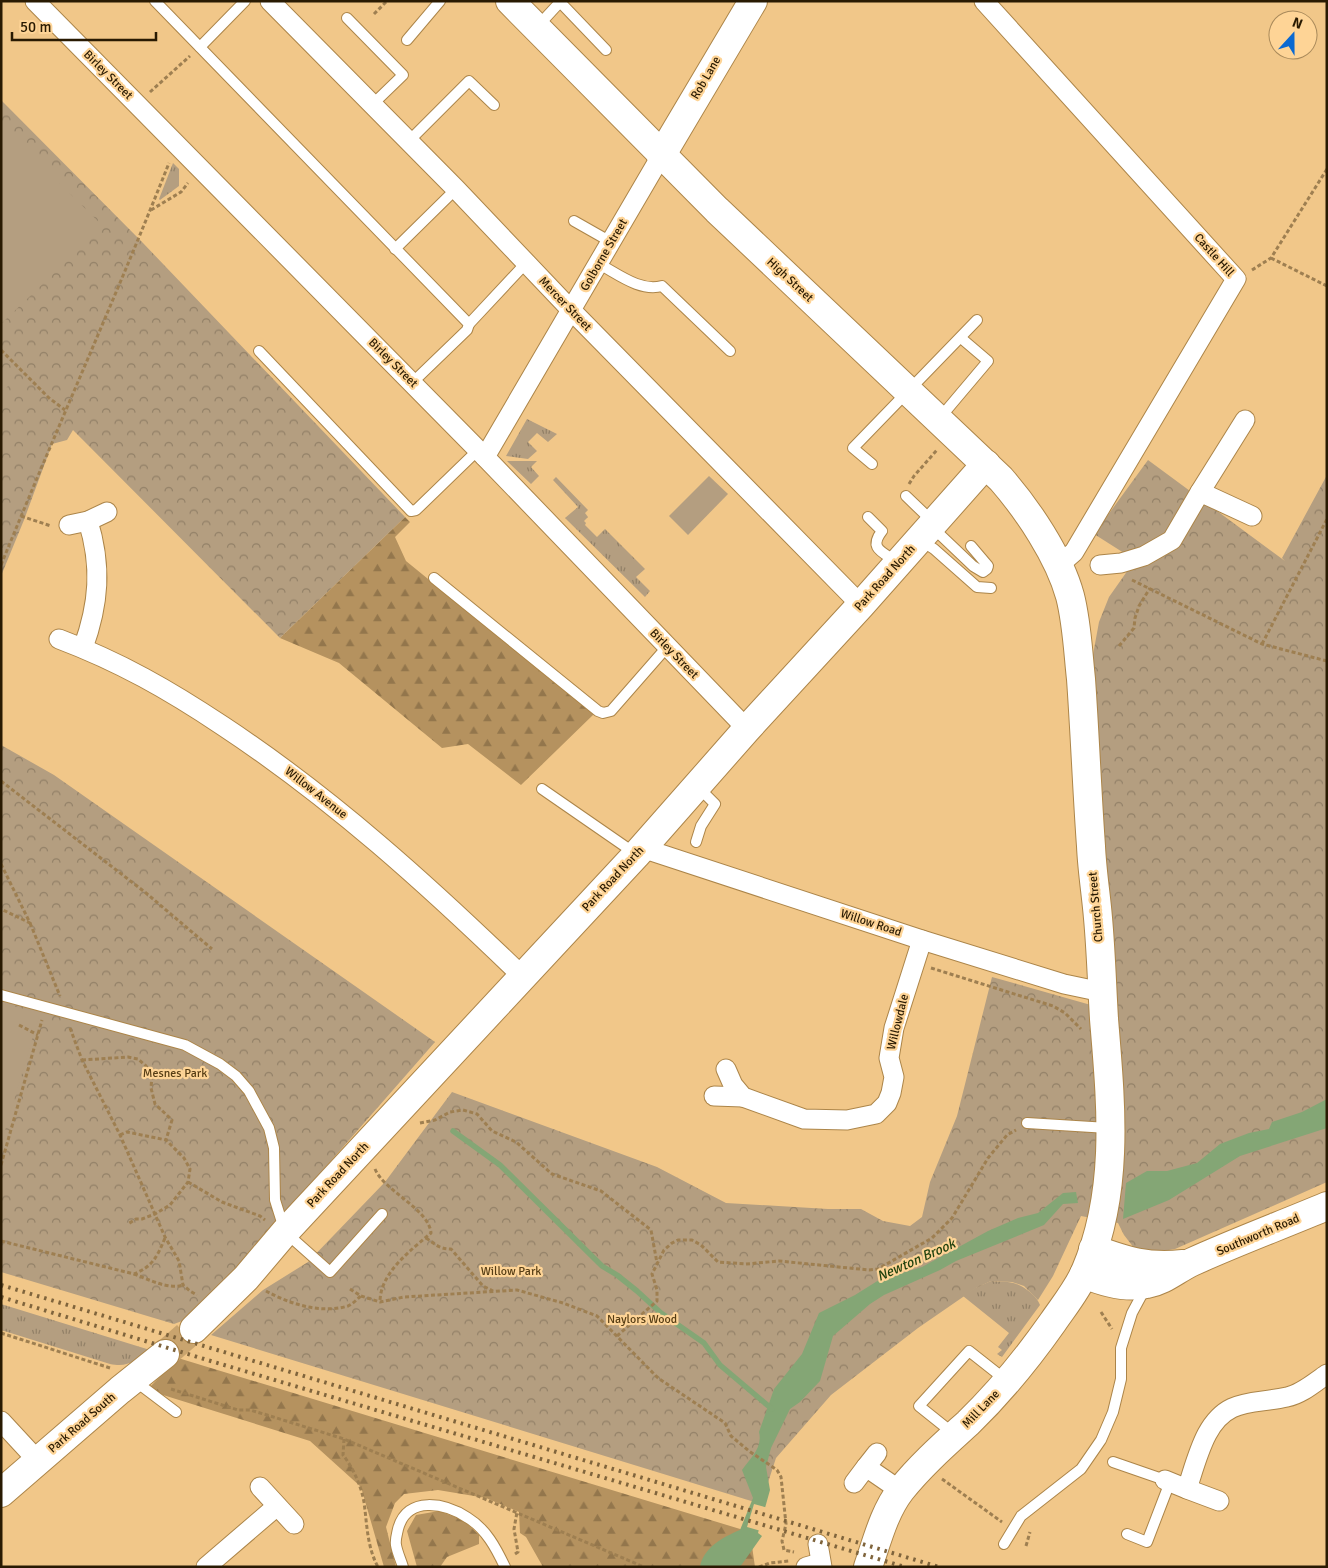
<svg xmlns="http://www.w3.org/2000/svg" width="1328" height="1568" font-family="Signika,sans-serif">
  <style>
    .grass { fill: url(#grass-tufts) }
    .forest { fill: url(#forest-firs) }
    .park { fill: url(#park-crowns) }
    .pitch { fill: #b49e80 }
    .water { fill: #84a675 }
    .pier { fill: #f1c789 }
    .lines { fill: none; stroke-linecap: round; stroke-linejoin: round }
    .stream { stroke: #84a675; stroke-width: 5.5 }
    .secondary-tunnel { stroke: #c9a46e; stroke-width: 28; stroke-dasharray: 28 14; stroke-linecap: butt }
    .lane-casing { stroke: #ac8549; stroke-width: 12 }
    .street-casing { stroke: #ac8549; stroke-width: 21 }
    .secondary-casing { stroke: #ac8549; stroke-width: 30 }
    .primary-casing { stroke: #ac8549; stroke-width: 30 }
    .path { stroke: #9e7f51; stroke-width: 3; stroke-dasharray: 4 2.5; stroke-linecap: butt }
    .lane { stroke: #fff; stroke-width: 10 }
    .street { stroke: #fff; stroke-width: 19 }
    .secondary { stroke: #fff; stroke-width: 28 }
    .primary { stroke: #fff; stroke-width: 28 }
    .rail { stroke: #7f643c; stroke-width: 4; stroke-dasharray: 2.5 5; stroke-linecap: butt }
    .labels { text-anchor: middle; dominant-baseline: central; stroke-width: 4.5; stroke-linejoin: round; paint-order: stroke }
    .street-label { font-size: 12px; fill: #291a02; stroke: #fed496 }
    .park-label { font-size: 12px; fill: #563d14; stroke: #fed496 }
    .water-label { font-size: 14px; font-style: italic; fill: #21420e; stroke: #fed496 }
  </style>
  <defs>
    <pattern id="grass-tufts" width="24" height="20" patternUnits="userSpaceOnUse" patternTransform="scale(1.25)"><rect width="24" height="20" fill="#b49e80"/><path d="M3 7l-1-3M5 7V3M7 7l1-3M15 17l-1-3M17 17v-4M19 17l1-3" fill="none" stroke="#928067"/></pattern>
    <pattern id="forest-firs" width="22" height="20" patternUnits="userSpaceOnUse" patternTransform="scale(1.25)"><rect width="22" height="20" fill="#b5925f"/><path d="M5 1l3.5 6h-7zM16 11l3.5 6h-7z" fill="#93764c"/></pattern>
    <pattern id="park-crowns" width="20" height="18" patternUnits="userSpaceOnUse" patternTransform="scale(1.25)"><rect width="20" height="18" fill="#b49e80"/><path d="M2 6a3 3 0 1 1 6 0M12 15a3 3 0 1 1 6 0" fill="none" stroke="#928067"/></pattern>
  </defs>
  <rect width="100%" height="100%" fill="#f1c789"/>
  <!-- grass -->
  <g class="grass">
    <path d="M 173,163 L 179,169 L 179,186 L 160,200 L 159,199 Z"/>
    <path d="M 527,419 L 557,434 L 548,442 L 537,433 L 528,442 L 537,451 L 528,459 L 506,456 Z"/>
    <path d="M 507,461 L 537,461 L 531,467 L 539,476 L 531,484 Z"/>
    <path d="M 556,477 L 588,510 L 585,513 L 588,517 L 584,521 L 586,523 L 585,525 L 597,537 L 605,529 L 645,569 L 636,577 L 650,591 L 645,597 L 565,518 L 578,507 L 553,480 Z"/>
    <path d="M 991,1281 C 1010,1282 1018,1281 1033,1295 C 1036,1298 1038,1300 1040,1305 L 1002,1357 L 997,1354 L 1002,1350 L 998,1347 L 1009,1333 L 963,1296 L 975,1288 Z"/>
    <path d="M 1,1304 L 150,1350 C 135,1360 129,1368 110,1364 L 1,1330 Z"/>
  </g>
  <!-- forest -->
  <g class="forest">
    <path d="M 405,517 L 410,522 L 395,537 L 406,561 L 594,714 L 521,785 L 468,744 L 442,748 L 339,663 L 280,638 Z"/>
    <path d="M 178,1358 L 750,1532 L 755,1567 L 543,1567 L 526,1537 L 520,1533 L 519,1512 L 486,1498 L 438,1490 L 404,1494 L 395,1503 L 386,1527 L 396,1567 L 384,1567 L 361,1487 L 310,1441 L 147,1390 Z"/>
    <path d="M 439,1511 L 463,1520 L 479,1535 L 479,1544 L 447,1557 L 440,1567 L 417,1567 L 407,1531 L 416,1515 Z"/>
  </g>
  <!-- park -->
  <g class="park">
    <path d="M 1,100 L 143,243 L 405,517 L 280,638 L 73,430 L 67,440 L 52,444 L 24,520 L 1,576 Z"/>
    <path d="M 1148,460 L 1285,561 L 1282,558 L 1327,475 L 1327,1182 L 1175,1249 L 1157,1252 L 1134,1248 L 1124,1235 L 1118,1223 L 1081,1216 L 1053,1276 L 1038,1300 L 1024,1286 L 1012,1282 L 991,1281 L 976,1288 L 918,1328 L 831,1395 L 776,1458 L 761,1504 L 211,1335 L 263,1290 L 308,1262 L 385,1182 L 452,1092 L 657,1167 L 726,1203 L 828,1209 L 861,1209 L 883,1221 L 910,1226 L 922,1217 L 930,1182 L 957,1116 L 992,977 L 1112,1011 L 1083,709 L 1099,622 L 1109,597 L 1135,560 L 1094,534 Z"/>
    <path d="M 1,745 L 54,775 L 435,1042 L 218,1290 L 198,1315 L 174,1324 L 1,1272 Z"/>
  </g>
  <!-- pitch -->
  <g class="pitch">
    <path d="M 1,126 L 103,226 L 1,324 Z"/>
    <path d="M 1,366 L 14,380 L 1,393 Z"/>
    <path d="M 709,476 L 728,494 L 688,535 L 669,516 Z"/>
    <path d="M 1,1003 L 40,1013 L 1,1144 Z"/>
  </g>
  <!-- water -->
  <g class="water">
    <path d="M 1327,1099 L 1327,1128 L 1240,1156 L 1169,1200 L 1123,1219 L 1126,1183 L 1147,1171 L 1167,1171 L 1197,1163 L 1220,1144 L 1249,1133 L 1269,1129 L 1272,1122 L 1302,1112 Z"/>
    <path d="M 1076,1192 L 1078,1203 L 1063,1204 L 1044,1225 L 956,1261 L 940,1270 L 884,1295 L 870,1304 L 833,1336 L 820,1381 L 800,1402 L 790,1409 L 771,1448 L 766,1467 L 770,1490 L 758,1533 L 762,1536 L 740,1567 L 700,1567 C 703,1548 723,1537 740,1530 L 753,1498 L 742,1470 C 750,1458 763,1448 759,1432 L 774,1389 L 802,1354 L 819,1313 L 855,1295 L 879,1280 L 922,1267 L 988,1231 L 1018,1218 L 1038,1213 L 1063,1193 Z"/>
  </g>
  <!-- pier -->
  <path class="pier" d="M 754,1504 L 768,1508 L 761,1531 L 747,1527 Z"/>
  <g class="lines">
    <!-- stream -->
    <path class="stream" d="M 453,1131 L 500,1165 L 602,1266 L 617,1275 L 637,1291 L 661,1313 L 704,1343 L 720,1365 L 772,1409"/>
    <!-- secondary-tunnel -->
    <path class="secondary-tunnel" d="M 165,1354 L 194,1329"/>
    <!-- lane casing -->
    <g class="lane-casing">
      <g id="lane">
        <path d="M 155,1 L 469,324 L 467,330 L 412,383"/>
        <path d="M 560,2 L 606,50"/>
        <path d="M 347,18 L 403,75 L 373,104"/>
        <path d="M 537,27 L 561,1"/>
        <path d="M 407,40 L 440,1"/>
        <path d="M 200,47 L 245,1"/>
        <path d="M 409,141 L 469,81 L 494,105"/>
        <path d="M 574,221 L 611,242"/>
        <path d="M 395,249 L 456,189"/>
        <path d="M 599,264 C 618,274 640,292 662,286 L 730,351"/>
        <path d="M 469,324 L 526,263"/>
        <path d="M 259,351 L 411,511 L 416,510 L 478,450"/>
        <path d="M 939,419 L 988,361 L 961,338"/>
        <path d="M 872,464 L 853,448 L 977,320"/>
        <path d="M 906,496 L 933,522"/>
        <path d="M 868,517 L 882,531 C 868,549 883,552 897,562"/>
        <path d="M 932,527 L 973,566 L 983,572 L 987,569 L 988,566 L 971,546"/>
        <path d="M 920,540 L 934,549 L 977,587 L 991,588"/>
        <path d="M 434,578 L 598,711 L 603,713 L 611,711 L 667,647"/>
        <path d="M 542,789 L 636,854"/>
        <path d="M 696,842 L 701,826 L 715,804 L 697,786"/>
        <path d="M 1,995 L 185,1045 L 220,1064 L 236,1076 L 249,1091 L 269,1128 L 274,1148 L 275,1200 L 285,1232 L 330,1272 L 382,1214"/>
        <path d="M 1027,1123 L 1108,1128"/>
        <path d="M 135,1381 L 176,1412"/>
        <path d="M 954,1434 L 919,1406 L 969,1351 L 1007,1381"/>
        <path d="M 1113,1462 L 1165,1480"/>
        <path d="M 1127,1534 L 1147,1542 L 1170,1482"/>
        <path d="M 1004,1544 L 1021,1516 L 1081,1469 L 1101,1440 L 1113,1412 L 1121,1379 L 1121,1348 L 1132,1313 L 1146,1287"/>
        <path d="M 403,1567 C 401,1560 397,1552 396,1545 C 395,1540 397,1534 398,1529 C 407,1495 445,1503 468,1518 C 486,1529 496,1548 505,1567"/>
      </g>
    </g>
    <!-- street casing -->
    <g class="street-casing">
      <g id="street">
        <path d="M 35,1 L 485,457 L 747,729"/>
        <path d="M 270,1 L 456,189 L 571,310 L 861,605"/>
        <path d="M 984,1 L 1236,279 L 1074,552 L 1058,566"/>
        <path d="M 485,457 L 661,156"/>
        <path d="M 1200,492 L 1245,420"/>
        <path d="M 69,525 L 88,521 L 107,512"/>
        <path d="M 1100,565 L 1121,563 L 1144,556 L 1172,540 L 1200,492 L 1252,516"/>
        <path d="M 59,639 C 120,662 169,690 223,726 C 332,798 428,885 522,976"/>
        <path d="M 83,648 C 99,604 102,566 88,521"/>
        <path d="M 642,848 L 922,940 L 1064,984 L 1102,992"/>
        <path d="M 726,1069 L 733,1085 L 743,1097 L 804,1119 L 847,1120 L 876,1114 L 887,1103 L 891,1093 L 894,1077 L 889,1058 L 894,1028 L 922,940"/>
        <path d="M 714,1096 L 743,1097"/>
        <path d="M 1,1421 L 38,1461"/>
        <path d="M 866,1467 L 877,1453"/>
        <path d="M 1165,1480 L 1187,1489"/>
        <path d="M 854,1483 L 866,1467 L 901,1491"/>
        <path d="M 260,1487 L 294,1524"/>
        <path d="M 1219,1501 L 1187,1489 C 1193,1471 1198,1451 1207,1434 C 1227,1397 1252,1405 1287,1397 C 1302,1394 1315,1382 1327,1374"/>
        <path d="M 818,1544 L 822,1567"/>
        <path d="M 206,1567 L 277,1506"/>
        <path d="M 806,1567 L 813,1565 L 820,1567"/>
      </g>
    </g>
    <!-- secondary casing -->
    <g class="secondary-casing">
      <g id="secondary">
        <path d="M 661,156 L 753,1"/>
        <path d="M 194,1329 L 246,1278 L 285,1232 L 636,855 L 747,729 L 861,605 L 986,464"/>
        <path d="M 1,1493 L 120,1390 L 165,1354"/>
      </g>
    </g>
    <!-- primary casing -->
    <g class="primary-casing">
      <g id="primary">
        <path d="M 510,1 L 717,210 L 1001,479 C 1028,510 1059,556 1070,596 C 1077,623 1078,652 1081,679 C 1085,735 1087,791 1091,846 C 1092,870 1096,894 1098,918 C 1101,951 1102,985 1104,1019 C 1111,1104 1120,1191 1085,1272 C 1077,1290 1064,1306 1053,1322 C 1027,1359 1001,1391 968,1423 C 945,1444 921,1465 901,1490 C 884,1512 877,1541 868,1567"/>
        <path d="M 1093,1249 C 1127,1261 1147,1268 1183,1264"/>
        <path d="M 1084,1274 C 1103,1282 1126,1289 1147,1284 C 1164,1281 1177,1269 1192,1262 C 1236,1242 1282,1225 1327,1206"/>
      </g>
    </g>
    <!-- path -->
    <g class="path">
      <path d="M 374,14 L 387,1"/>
      <path d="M 150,92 L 190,56"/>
      <path d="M 151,210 L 181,192 L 188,183"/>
      <path d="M 1271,258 L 1327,286"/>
      <path d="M 1252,270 L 1271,258 L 1327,169"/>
      <path d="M 1,350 L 49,398 L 65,410"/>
      <path d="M 909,484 L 914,476 L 937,450"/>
      <path d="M 21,516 L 51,526"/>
      <path d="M 1,565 C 56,430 116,297 169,163"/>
      <path d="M 1132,580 L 1262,644 L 1327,661"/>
      <path d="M 1262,644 L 1327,519"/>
      <path d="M 1119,646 L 1134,628 L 1135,618 L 1139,606 L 1150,588"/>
      <path d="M 1,781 L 146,893 L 212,949"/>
      <path d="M 1,864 L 30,923 L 1,909"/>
      <path d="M 30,923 L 60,996"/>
      <path d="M 931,968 L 1053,1006 L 1065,1013 L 1081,1029"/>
      <path d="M 19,1025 L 38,1035"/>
      <path d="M 70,1028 L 82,1060 L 120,1135 L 165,1237 L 179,1261 L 183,1285 L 190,1291 L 197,1295"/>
      <path d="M 82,1060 L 128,1057 L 138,1059 L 146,1066 L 152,1076 L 151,1088 L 155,1104 L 172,1120 L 166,1140"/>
      <path d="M 420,1123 L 435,1120 L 450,1112 L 463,1110 L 477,1114 L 492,1131 L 516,1142 L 552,1174 L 601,1191 L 651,1230 L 657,1263"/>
      <path d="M 120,1135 L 127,1132 L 166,1140 L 184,1158 L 190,1169 L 188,1182 L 170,1205 L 155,1214 L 142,1219 L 136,1219 L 128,1224"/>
      <path d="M 1,1165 L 42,1020"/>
      <path d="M 375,1169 C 384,1191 429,1209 431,1233 C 410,1251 380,1273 380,1302"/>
      <path d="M 188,1182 L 222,1202 L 260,1216 L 265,1220"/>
      <path d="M 426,1238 C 435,1244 439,1249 451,1249 L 483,1286 L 493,1291"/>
      <path d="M 1,1241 L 134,1274 C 153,1266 157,1257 165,1238"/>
      <path d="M 134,1274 C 148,1279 168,1290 183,1285"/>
      <path d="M 350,1289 L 361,1296 L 380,1302 L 404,1297 L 517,1290 L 563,1303 L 597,1316 L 658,1378 L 725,1423 L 731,1436 L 749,1451 L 777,1470 L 781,1477 L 786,1524 L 782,1541 L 784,1550 L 794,1552"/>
      <path d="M 266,1291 C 290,1304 320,1314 348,1306 C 353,1304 357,1299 361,1296"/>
      <path d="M 1101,1312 L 1112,1329"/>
      <path d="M 1,1333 L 110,1368"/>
      <path d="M 617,1336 L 657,1301 L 657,1290 L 652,1274 L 664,1250 L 672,1243 L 678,1240 L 692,1240 L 701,1245 L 718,1262 L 746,1264 L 779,1261 L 869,1270 L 878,1269 L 932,1238 L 952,1218 L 988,1158 L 1007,1135 L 1016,1130"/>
      <path d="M 171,1389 L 238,1410 L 250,1410 L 267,1415 L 344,1439 L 644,1567"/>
      <path d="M 344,1439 L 343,1455 C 353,1468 361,1485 364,1502 C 367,1524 367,1547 378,1567"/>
      <path d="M 942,1479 L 1002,1522"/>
      <path d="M 1026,1546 L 1030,1532"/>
      <path d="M 515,1554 L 518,1552 L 514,1529 L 517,1512"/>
      <path d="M 759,1567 L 770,1563 L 789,1561"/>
    </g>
    <!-- lane -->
    <use href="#lane" class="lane"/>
    <!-- street -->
    <use href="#street" class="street"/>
    <!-- secondary -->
    <use href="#secondary" class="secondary"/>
    <!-- primary -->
    <use href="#primary" class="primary"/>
    <!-- rail -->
    <g class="rail">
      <path d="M 1,1285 L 939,1567"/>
      <path d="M 1,1297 L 214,1362 L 905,1567"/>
    </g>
  </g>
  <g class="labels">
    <!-- street labels -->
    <g class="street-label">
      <text transform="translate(108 75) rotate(45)">Birley Street</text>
      <text transform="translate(706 78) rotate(-60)">Rob Lane</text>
      <text transform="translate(604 255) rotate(-60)">Golborne Street</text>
      <text transform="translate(1214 255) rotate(48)">Castle Hill</text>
      <text transform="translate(790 280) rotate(43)">High Street</text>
      <text transform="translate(565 304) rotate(46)">Mercer Street</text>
      <text transform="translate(393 363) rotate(45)">Birley Street</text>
      <text transform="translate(885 578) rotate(-48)">Park Road North</text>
      <text transform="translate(674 654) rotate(46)">Birley Street</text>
      <text transform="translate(316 793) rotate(38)">Willow Avenue</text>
      <text transform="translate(613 879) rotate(-47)">Park Road North</text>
      <text transform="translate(1096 907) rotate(-95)">Church Street</text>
      <text transform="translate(871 923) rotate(18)">Willow Road</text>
      <text transform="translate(898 1022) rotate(-76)">Willowdale</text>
      <text transform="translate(338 1175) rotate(-47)">Park Road North</text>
      <text transform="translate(1258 1235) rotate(-23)">Southworth Road</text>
      <text transform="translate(981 1409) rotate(-46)">Mill Lane</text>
      <text transform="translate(82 1423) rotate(-41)">Park Road South</text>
    </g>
    <!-- park labels -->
    <g class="park-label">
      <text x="175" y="1073">Mesnes Park</text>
      <text x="511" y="1271">Willow Park</text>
      <text x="642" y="1319">Naylors Wood</text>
    </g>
    <!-- water labels -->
    <g class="water-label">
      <text transform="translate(916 1260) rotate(-24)">Newton Brook</text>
    </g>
  </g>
  <!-- border -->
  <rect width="1328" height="1568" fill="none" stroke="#291a02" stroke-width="5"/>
  <!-- north arrow -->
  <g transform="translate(1293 35) rotate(21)"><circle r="24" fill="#fed496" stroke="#a98a5b"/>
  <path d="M0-4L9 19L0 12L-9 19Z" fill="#0a69d2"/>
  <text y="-8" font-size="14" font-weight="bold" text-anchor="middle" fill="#291a02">N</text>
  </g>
  <!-- scale -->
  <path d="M12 32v8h144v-8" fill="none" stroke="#291a02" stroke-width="2.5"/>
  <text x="20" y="32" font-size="15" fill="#291a02" stroke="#fed496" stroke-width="4" paint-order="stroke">50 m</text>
</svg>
